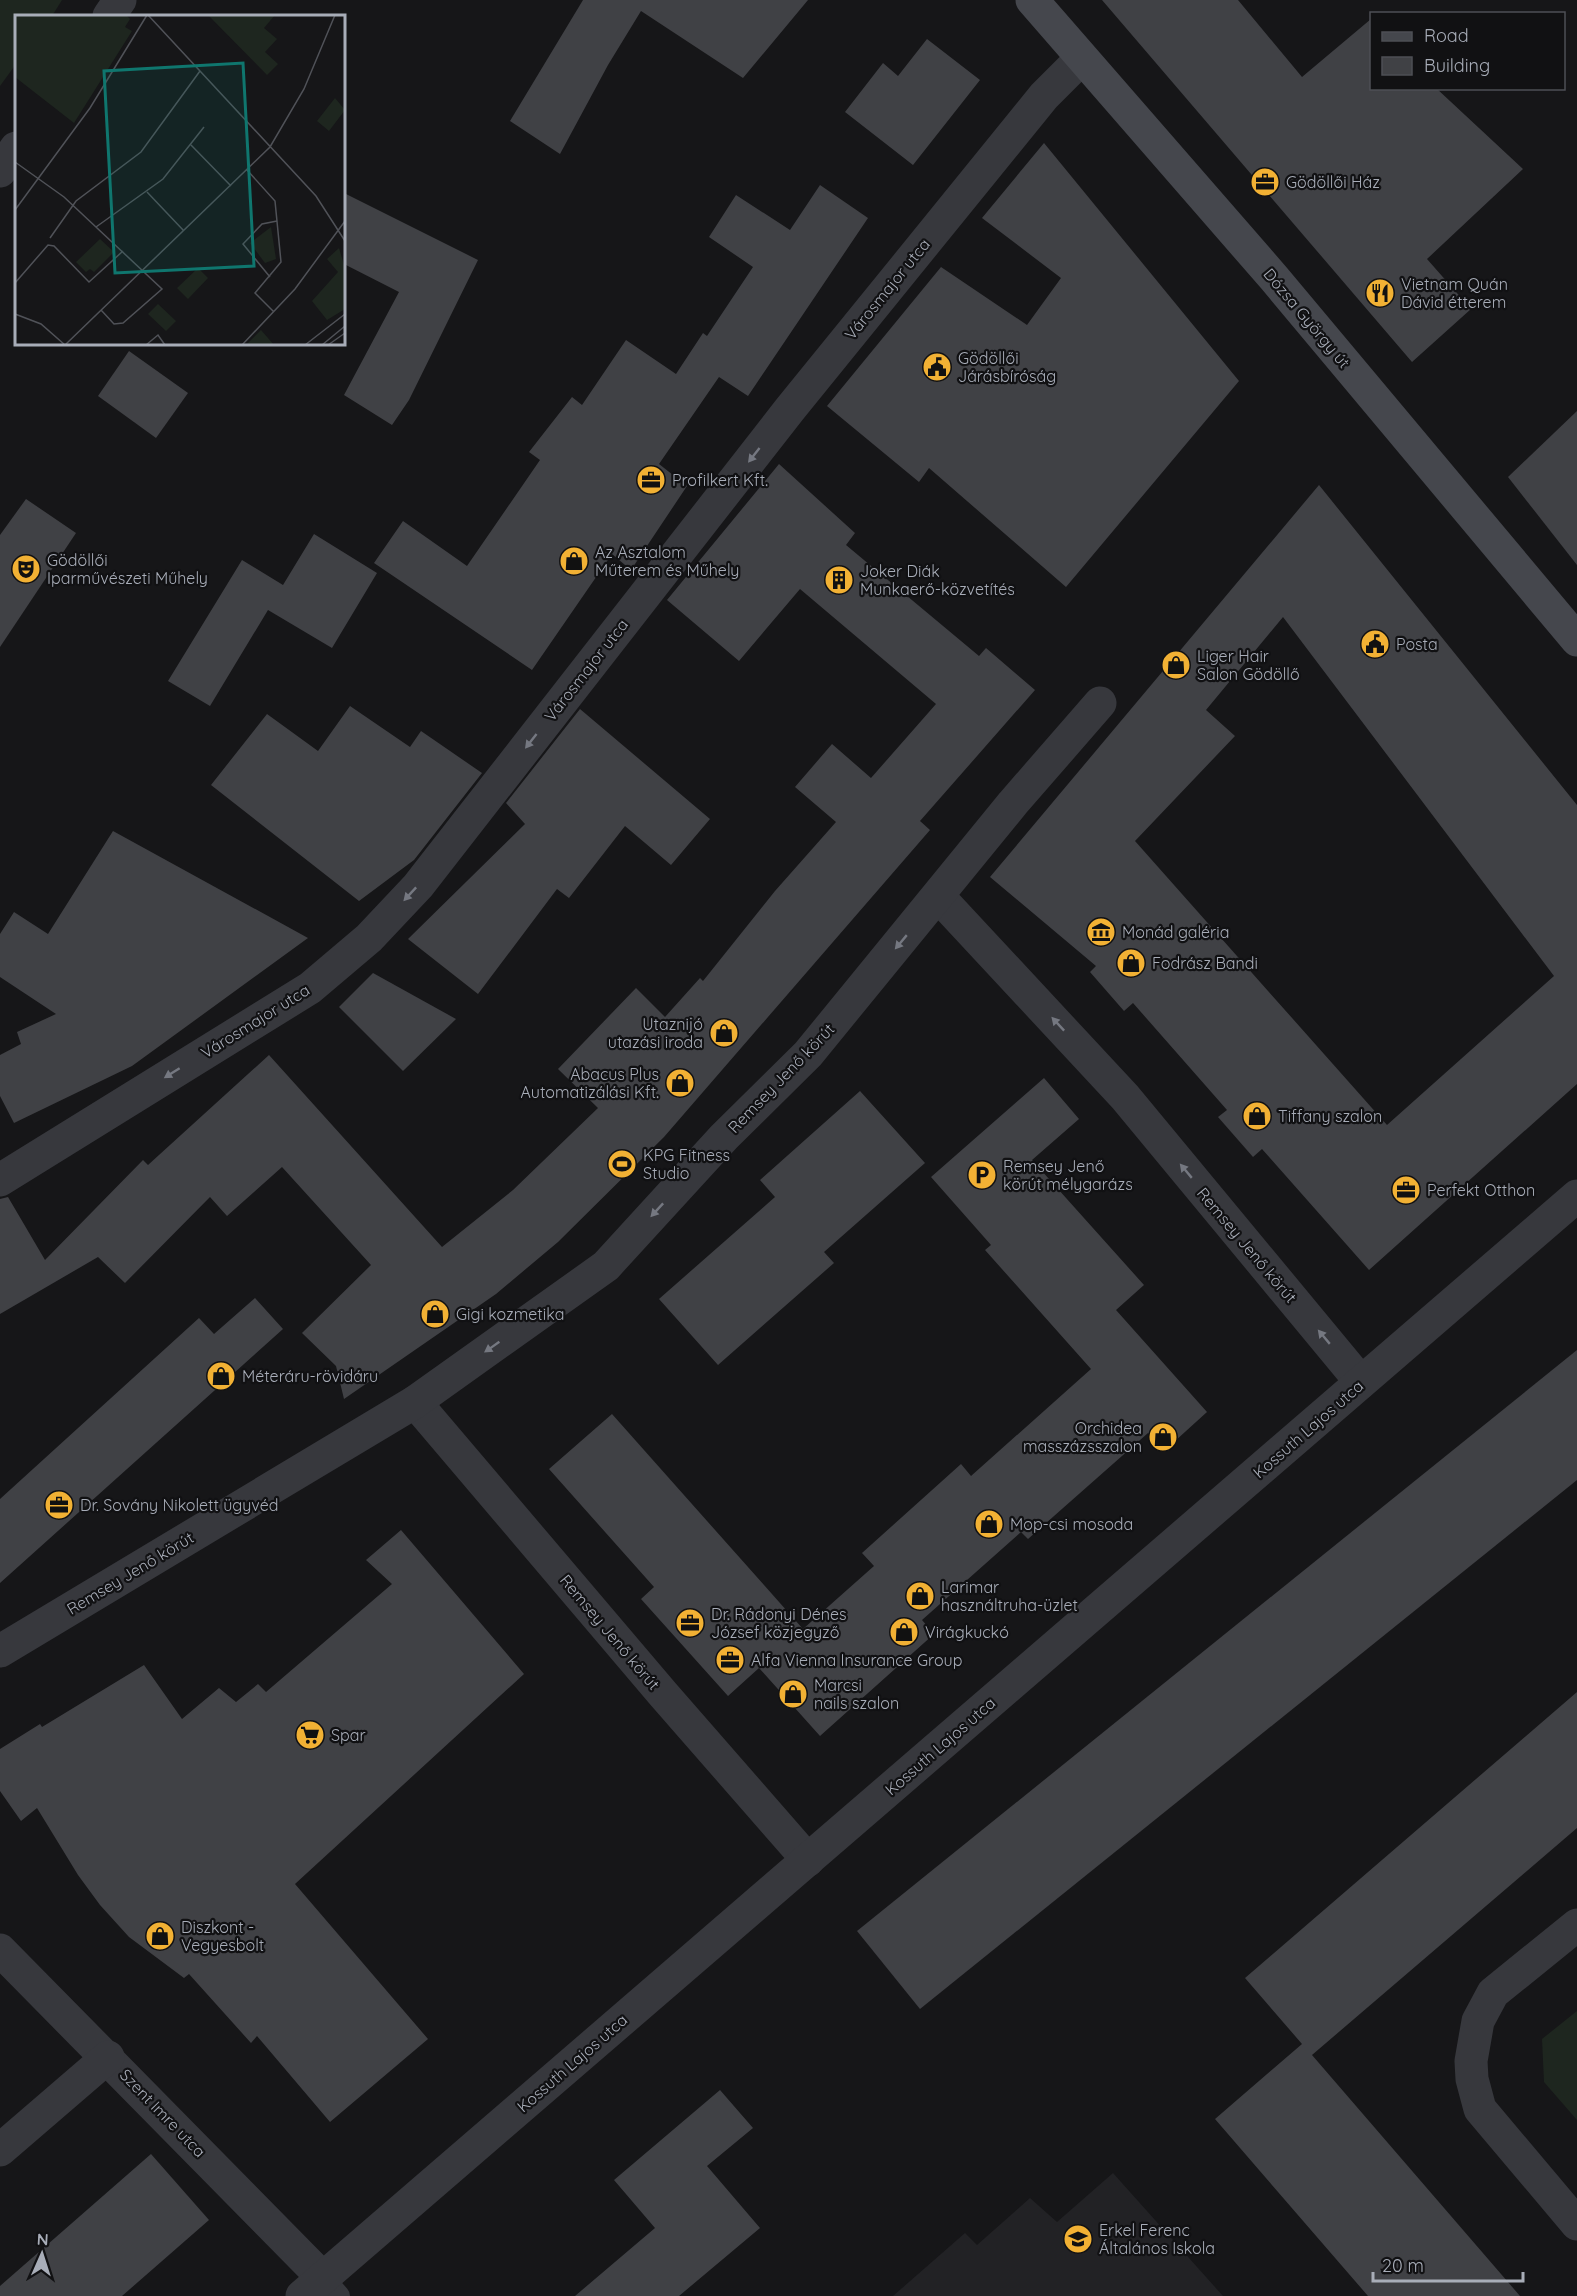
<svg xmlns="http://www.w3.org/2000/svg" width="1577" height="2296" font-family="Quicksand,sans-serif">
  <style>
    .built { fill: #222225 }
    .green { fill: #1e261f }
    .building { fill: #404145; fill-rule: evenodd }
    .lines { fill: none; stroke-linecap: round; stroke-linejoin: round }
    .lane { stroke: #37383d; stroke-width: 22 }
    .street { stroke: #37383d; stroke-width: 33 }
    .secondary { stroke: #45474d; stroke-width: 33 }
    .oneway { fill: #757881 }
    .labels { text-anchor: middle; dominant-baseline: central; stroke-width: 4.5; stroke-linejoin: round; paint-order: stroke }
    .poi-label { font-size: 16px; fill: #a8adb8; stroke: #111113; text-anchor: start }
    .street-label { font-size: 16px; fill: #a8adb8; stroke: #111113 }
    .inset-road { fill: none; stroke: #505258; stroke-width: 1.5 }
    .view { fill: #0f766e; fill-opacity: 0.15; stroke: #0f766e; stroke-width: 3 }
    .inset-edge { fill: none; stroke: #a8adb8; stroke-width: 3 }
  </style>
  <rect width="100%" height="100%" fill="#161618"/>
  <!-- built -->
  <path class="built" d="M 1113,2173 L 1223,2296 L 893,2296 L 965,2233 L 977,2245 L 1030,2198 L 1057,2222 Z"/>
  <!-- green -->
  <g class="green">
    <path d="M 0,0 L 62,0 L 52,16 L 16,16 L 16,64 L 0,86 Z"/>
    <path d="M 1577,2011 L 1577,2120 L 1544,2082 L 1542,2039 Z"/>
  </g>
  <!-- building -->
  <g class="building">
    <path d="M 583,0 L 808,0 L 743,78 L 641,11 L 608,65 L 560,154 L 510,121 Z"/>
    <path d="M 1102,0 L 1238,0 L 1302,77 L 1371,19 L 1371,88 L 1436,88 L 1523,169 L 1427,259 L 1471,309 L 1412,362 Z"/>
    <path d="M 927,39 L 980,80 L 913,165 L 845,112 L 883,63 L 898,76 Z"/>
    <path d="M 1044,143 L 1239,381 L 1066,587 L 929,468 L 919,482 L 827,406 L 941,267 L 1027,325 L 1061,278 L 982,218 Z"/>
    <path d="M 820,185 L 868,218 L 748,396 L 719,377 L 659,464 L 687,486 L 631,570 L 612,554 L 532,670 L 374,563 L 403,521 L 467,566 L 540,460 L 529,452 L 572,397 L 582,405 L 626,340 L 676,374 L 703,333 L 707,336 L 753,267 L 709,237 L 736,195 L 790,230 Z"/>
    <path d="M 344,193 L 478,260 L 409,400 L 392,425 L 344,395 L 399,292 L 344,264 Z"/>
    <path d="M 129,351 L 188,393 L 156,438 L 98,396 Z"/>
    <path d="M 1577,411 L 1577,565 L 1508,477 Z"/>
    <path d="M 779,464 L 855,533 L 846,545 L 979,656 L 986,648 L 1035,690 L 920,821 L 930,830 L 664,1137 L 558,1242 L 496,1294 L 344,1399 L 336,1366 L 302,1333 L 371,1265 L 282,1167 L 227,1216 L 210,1197 L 125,1283 L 98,1257 L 0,1314 L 0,1199 L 8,1197 L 45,1260 L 143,1160 L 148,1165 L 269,1055 L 442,1247 L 513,1190 L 598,1108 L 558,1069 L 636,988 L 665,1017 L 700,978 L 703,981 L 775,891 L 836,822 L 795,787 L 832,744 L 871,778 L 936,704 L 800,589 L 739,661 L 667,600 Z"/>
    <path d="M 1319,485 L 1577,805 L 1577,1084 L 1369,1270 L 1262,1149 L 1253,1157 L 1218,1117 L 1227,1110 L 1133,1003 L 1124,1011 L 1090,972 L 1096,966 L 990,877 ZM 1283,617 L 1554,976 L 1387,1125 L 1135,841 L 1235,736 L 1206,710 Z"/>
    <path d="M 26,499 L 76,533 L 0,647 L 0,535 Z"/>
    <path d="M 314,534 L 377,573 L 332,648 L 268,610 L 210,706 L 168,681 L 242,560 L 283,585 Z"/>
    <path d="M 350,706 L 410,747 L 421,731 L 482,773 L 414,860 L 359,901 L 211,785 L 267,714 L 318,751 Z"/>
    <path d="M 580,709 L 710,819 L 671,865 L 625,826 L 569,898 L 557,889 L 478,994 L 408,939 L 525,824 L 506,803 Z"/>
    <path d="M 113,831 L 308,938 L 132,1066 L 14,1123 L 0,1096 L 0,1055 L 21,1044 L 17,1032 L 56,1014 L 0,977 L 0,934 L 14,912 L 48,934 Z"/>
    <path d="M 373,973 L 456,1019 L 403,1071 L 339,1007 Z"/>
    <path d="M 1044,1078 L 1079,1119 L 1032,1160 L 1144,1285 L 1116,1310 L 1207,1412 L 1164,1451 L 1148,1433 L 1028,1539 L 1021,1532 L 922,1620 L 934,1634 L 820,1736 L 759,1668 L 728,1696 L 641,1599 L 654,1587 L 549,1469 L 612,1414 L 803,1629 L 874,1566 L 862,1553 L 961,1464 L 971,1476 L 1091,1369 L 985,1250 L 991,1245 L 931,1177 Z"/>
    <path d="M 860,1091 L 925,1163 L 824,1252 L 834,1263 L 718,1365 L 659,1299 L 775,1197 L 760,1180 Z"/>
    <path d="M 255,1298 L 283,1329 L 0,1583 L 0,1499 L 199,1318 L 214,1334 Z"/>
    <path d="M 1577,1350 L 1577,1480 L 920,2009 L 857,1931 Z"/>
    <path d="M 401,1530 L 524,1674 L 295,1884 L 428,2039 L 330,2122 L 257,2036 L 251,2043 L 189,1974 L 184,1978 L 129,1937 L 100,1905 L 78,1875 L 37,1808 L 21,1821 L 0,1791 L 0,1749 L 40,1724 L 42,1727 L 144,1665 L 182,1719 L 219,1688 L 236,1702 L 258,1684 L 266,1692 L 392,1584 L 366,1560 Z"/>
    <path d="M 1577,1692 L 1577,1828 L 1312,2055 L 1520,2296 L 1368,2296 L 1215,2119 L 1302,2044 L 1245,1978 Z"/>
    <path d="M 720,2090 L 753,2128 L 707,2166 L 760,2228 L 679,2296 L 575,2296 L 655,2228 L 614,2180 Z"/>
    <path d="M 151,2154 L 209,2220 L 122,2296 L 0,2296 L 0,2286 Z"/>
  </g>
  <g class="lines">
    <!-- lane -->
    <path class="lane" d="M 323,2278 L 339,2296"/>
    <!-- street -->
    <g class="street">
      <path d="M 109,16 L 120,0"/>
      <path d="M 0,171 L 16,148"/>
      <path d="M 938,896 L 1125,1097 L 1361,1382"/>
      <path d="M 0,1180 L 310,988 L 369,938 L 418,886 L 790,409 L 1044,96 L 1081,59"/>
      <path d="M 415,1402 L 663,1694 L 808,1860"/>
      <path d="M 0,1651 L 415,1402 L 606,1266 L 724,1137 L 808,1054 L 1013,803 L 1100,703"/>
      <path d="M 1577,1925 L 1493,1993 L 1478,2021 L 1471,2061 L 1472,2079 L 1480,2109 L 1577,2224"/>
      <path d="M 0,1950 L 323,2278"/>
      <path d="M 0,2150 L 108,2057"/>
      <path d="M 302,2296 L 1577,1196"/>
    </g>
    <!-- secondary -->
    <path class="secondary" d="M 1032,0 L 1274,278 L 1577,640"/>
  </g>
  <!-- one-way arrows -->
  <defs><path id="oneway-solid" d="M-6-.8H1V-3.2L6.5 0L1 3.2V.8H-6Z" transform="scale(1.5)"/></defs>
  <g class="oneway">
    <use href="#oneway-solid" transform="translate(754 455) rotate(128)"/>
    <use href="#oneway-solid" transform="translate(531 741) rotate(128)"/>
    <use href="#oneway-solid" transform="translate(410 894) rotate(133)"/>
    <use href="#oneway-solid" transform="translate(901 942) rotate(130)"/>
    <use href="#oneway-solid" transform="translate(1058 1024) rotate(-133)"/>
    <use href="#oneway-solid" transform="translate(172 1073) rotate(148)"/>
    <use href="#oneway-solid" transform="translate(1186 1171) rotate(-130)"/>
    <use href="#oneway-solid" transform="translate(657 1210) rotate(133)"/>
    <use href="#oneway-solid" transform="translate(1324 1337) rotate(-130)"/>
    <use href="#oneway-solid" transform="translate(492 1347) rotate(145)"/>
  </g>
  <!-- icons -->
  <defs>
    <g id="office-disc" transform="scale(1.5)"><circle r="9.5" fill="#f2b134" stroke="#111113"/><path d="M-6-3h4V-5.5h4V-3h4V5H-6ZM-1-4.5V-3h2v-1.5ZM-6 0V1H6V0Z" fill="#111"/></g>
    <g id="restaurant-disc" transform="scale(1.5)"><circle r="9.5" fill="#f2b134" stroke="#111113"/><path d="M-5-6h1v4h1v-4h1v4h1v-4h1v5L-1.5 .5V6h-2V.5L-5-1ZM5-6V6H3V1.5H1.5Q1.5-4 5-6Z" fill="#111"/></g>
    <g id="civic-disc" transform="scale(1.5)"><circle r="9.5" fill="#f2b134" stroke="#111113"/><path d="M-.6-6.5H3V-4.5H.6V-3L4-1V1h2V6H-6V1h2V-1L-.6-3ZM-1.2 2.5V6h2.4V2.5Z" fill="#111"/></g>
    <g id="shop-disc" transform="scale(1.5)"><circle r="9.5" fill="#f2b134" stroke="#111113"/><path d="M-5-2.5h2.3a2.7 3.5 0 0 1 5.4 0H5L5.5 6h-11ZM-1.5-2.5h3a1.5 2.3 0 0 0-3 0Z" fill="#111"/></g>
    <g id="theatre-disc" transform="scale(1.5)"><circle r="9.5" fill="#f2b134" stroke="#111113"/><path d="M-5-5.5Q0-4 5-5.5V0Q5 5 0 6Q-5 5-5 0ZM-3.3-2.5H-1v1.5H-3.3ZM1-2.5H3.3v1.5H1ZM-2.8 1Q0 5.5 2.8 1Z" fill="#111"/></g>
    <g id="building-disc" transform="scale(1.5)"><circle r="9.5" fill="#f2b134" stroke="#111113"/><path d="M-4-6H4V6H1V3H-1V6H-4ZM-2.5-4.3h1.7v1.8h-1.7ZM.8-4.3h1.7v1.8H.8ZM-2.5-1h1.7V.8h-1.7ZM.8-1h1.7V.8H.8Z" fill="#111"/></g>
    <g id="museum-disc" transform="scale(1.5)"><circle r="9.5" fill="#f2b134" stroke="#111113"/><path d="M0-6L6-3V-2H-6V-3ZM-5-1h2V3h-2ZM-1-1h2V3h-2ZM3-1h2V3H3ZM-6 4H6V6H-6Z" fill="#111"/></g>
    <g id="stadium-disc" transform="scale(1.5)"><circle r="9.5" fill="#f2b134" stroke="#111113"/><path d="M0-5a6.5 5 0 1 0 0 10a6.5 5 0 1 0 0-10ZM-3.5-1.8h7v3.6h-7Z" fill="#111"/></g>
    <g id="parking-disc" transform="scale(1.5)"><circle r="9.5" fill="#f2b134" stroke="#111113"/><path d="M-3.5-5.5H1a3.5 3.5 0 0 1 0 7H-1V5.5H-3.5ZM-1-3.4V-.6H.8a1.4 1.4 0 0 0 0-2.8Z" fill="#111"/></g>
    <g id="supermarket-disc" transform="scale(1.5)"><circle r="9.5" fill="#f2b134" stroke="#111113"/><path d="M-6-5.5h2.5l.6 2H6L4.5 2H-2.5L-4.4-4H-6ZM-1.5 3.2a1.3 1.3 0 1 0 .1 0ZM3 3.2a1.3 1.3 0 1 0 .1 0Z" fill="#111"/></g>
    <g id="school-disc" transform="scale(1.5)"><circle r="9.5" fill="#f2b134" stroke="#111113"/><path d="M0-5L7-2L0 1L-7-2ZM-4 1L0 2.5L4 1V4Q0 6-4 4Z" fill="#111"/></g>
  </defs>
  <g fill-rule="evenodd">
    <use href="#office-disc" x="1265" y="182"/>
    <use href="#restaurant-disc" x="1380" y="293"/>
    <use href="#civic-disc" x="937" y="367"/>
    <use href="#office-disc" x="651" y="480"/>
    <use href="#shop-disc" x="574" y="561"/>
    <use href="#theatre-disc" x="26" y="569"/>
    <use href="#building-disc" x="839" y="580"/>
    <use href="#civic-disc" x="1375" y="644"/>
    <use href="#shop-disc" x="1176" y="665"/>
    <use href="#museum-disc" x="1101" y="932"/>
    <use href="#shop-disc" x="1131" y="963"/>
    <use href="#shop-disc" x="724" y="1033"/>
    <use href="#shop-disc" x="680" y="1083"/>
    <use href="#shop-disc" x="1257" y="1116"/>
    <use href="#stadium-disc" x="622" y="1164"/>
    <use href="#parking-disc" x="982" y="1175"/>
    <use href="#office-disc" x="1406" y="1190"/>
    <use href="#shop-disc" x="435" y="1314"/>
    <use href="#shop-disc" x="221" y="1376"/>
    <use href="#shop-disc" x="1163" y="1437"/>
    <use href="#office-disc" x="59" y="1505"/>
    <use href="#shop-disc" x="989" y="1524"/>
    <use href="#shop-disc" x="920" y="1596"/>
    <use href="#office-disc" x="690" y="1623"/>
    <use href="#shop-disc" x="904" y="1632"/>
    <use href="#office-disc" x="730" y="1660"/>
    <use href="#shop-disc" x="793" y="1694"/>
    <use href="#supermarket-disc" x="310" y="1735"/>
    <use href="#shop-disc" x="160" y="1936"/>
    <use href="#school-disc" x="1078" y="2239"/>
  </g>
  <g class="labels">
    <!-- poi labels -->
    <g class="poi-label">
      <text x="1286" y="182">Gödöllői Ház</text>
      <text x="1401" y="284">Vietnam Quán<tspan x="1401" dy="18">Dávid étterem</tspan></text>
      <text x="958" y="358">Gödöllői<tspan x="958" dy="18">Járásbíróság</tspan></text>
      <text x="672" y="480">Profilkert Kft.</text>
      <text x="595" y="552">Az Asztalom<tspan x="595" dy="18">Műterem és Műhely</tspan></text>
      <text x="47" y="560">Gödöllői<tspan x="47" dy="18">Iparművészeti Műhely</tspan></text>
      <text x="860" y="571">Joker Diák<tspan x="860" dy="18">Munkaerő-közvetítés</tspan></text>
      <text x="1396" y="644">Posta</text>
      <text x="1197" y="656">Liger Hair<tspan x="1197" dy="18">Salon Gödöllő</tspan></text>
      <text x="1122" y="932">Monád galéria</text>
      <text x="1152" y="963">Fodrász Bandi</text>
      <text x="703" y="1024" text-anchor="end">Utaznijó<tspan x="703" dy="18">utazási iroda</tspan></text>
      <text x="659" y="1074" text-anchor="end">Abacus Plus<tspan x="659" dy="18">Automatizálási Kft.</tspan></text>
      <text x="1278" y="1116">Tiffany szalon</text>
      <text x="643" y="1155">KPG Fitness<tspan x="643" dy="18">Studio</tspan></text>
      <text x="1003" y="1166">Remsey Jenő<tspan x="1003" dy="18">körút mélygarázs</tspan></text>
      <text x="1427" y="1190">Perfekt Otthon</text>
      <text x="456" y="1314">Gigi kozmetika</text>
      <text x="242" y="1376">Méteráru-rövidáru</text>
      <text x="1142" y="1428" text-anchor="end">Orchidea<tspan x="1142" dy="18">masszázsszalon</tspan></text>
      <text x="80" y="1505">Dr. Sovány Nikolett ügyvéd</text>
      <text x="1010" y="1524">Mop-csi mosoda</text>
      <text x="941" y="1587">Larimar<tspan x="941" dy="18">használtruha-üzlet</tspan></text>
      <text x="711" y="1614">Dr. Rádonyi Dénes<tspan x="711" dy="18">József közjegyző</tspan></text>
      <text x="925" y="1632">Virágkuckó</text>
      <text x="751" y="1660">Alfa Vienna Insurance Group</text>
      <text x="814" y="1685">Marcsi<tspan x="814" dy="18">nails szalon</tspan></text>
      <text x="331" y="1735">Spar</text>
      <text x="181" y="1927">Diszkont -<tspan x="181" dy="18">Vegyesbolt</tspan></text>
      <text x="1099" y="2230">Erkel Ferenc<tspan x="1099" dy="18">Általános Iskola</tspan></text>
    </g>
    <!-- street labels -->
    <g class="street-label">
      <text transform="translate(887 289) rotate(-51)">Városmajor utca</text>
      <text transform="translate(1307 318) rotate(50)">Dózsa György út</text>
      <text transform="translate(586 670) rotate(-52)">Városmajor utca</text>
      <text transform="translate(255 1021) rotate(-32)">Városmajor utca</text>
      <text transform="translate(781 1078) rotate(-46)">Remsey Jenő körút</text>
      <text transform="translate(1247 1245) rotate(50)">Remsey Jenő körút</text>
      <text transform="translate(1308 1429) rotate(-41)">Kossuth Lajos utca</text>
      <text transform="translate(130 1573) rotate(-31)">Remsey Jenő körút</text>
      <text transform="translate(610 1632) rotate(50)">Remsey Jenő körút</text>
      <text transform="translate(940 1746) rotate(-41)">Kossuth Lajos utca</text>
      <text transform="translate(572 2063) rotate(-41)">Kossuth Lajos utca</text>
      <text transform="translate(163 2113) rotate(46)">Szent Imre utca</text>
    </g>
  </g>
  <!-- overview -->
  <g transform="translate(15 15)">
    <rect width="330" height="330" fill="#161618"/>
    <path d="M 0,0 L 111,0 L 115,4 L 110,12 L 117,16 L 59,108 L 0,62 ZM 193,0 L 260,0 L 249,13 L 262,24 L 250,37 L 263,49 L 252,60 ZM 320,83 L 330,95 L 314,116 L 302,106 ZM 256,212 L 261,244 L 250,248 L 235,228 ZM 85,224 L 99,237 L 79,257 L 75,254 L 71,257 L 61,247 ZM 324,233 L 330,253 L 330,294 L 312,305 L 297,286 L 323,257 L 312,244 ZM 183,253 L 193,263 L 173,284 L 162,273 ZM 143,289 L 161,306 L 151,316 L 133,299 ZM 246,315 L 259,330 L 231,330 Z" fill="#1e261f"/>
    <path class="inset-road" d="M 133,0 L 301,181 L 330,226M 176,130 L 216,171M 0,147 L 49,182 L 147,274 L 108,308 L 99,309 L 86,295M 232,155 L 260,186 L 266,247 L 240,278 L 259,297M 132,177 L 169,216M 0,195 L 75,93 L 132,0M 81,212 L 148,164 L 189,112M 35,223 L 61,186 L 126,137 L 185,56M 255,262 L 228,229 L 247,209 L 262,206M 0,268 L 33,230 L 39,231 L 74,267 L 108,236M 0,299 L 26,309 L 50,330M 50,330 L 255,132 L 289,74 L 320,0M 131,330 L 143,320 L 150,330M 227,330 L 280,274 L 330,206M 290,330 L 330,299M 307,330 L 330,311M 313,330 L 330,318"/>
    <path class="view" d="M 228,48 L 239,251 L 100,258 L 89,56 Z"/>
    <rect width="330" height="330" class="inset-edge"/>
  </g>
  <!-- legend -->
  <rect x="1370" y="12" width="195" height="78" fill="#111113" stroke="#4d4f55" stroke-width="1.5"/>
  <rect x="1382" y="32" width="30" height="9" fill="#45474d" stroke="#4d4f55" stroke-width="1.5"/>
  <text x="1424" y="42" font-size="18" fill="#a8adb8">Road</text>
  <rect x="1382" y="57" width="30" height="18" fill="#404145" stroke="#4d4f55" stroke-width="1.5"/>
  <text x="1424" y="72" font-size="18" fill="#a8adb8">Building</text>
  <!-- north arrow -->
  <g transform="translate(42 2254) rotate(3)" stroke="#111113" stroke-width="4.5" paint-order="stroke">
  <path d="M0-4.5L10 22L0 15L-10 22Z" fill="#a8adb8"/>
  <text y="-9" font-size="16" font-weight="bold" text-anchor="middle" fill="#a8adb8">N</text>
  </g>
  <!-- scale -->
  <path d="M1373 2272v9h150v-9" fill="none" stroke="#a8adb8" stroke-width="3"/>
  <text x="1382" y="2272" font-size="18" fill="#a8adb8" stroke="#111113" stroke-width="4.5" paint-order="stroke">20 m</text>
</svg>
